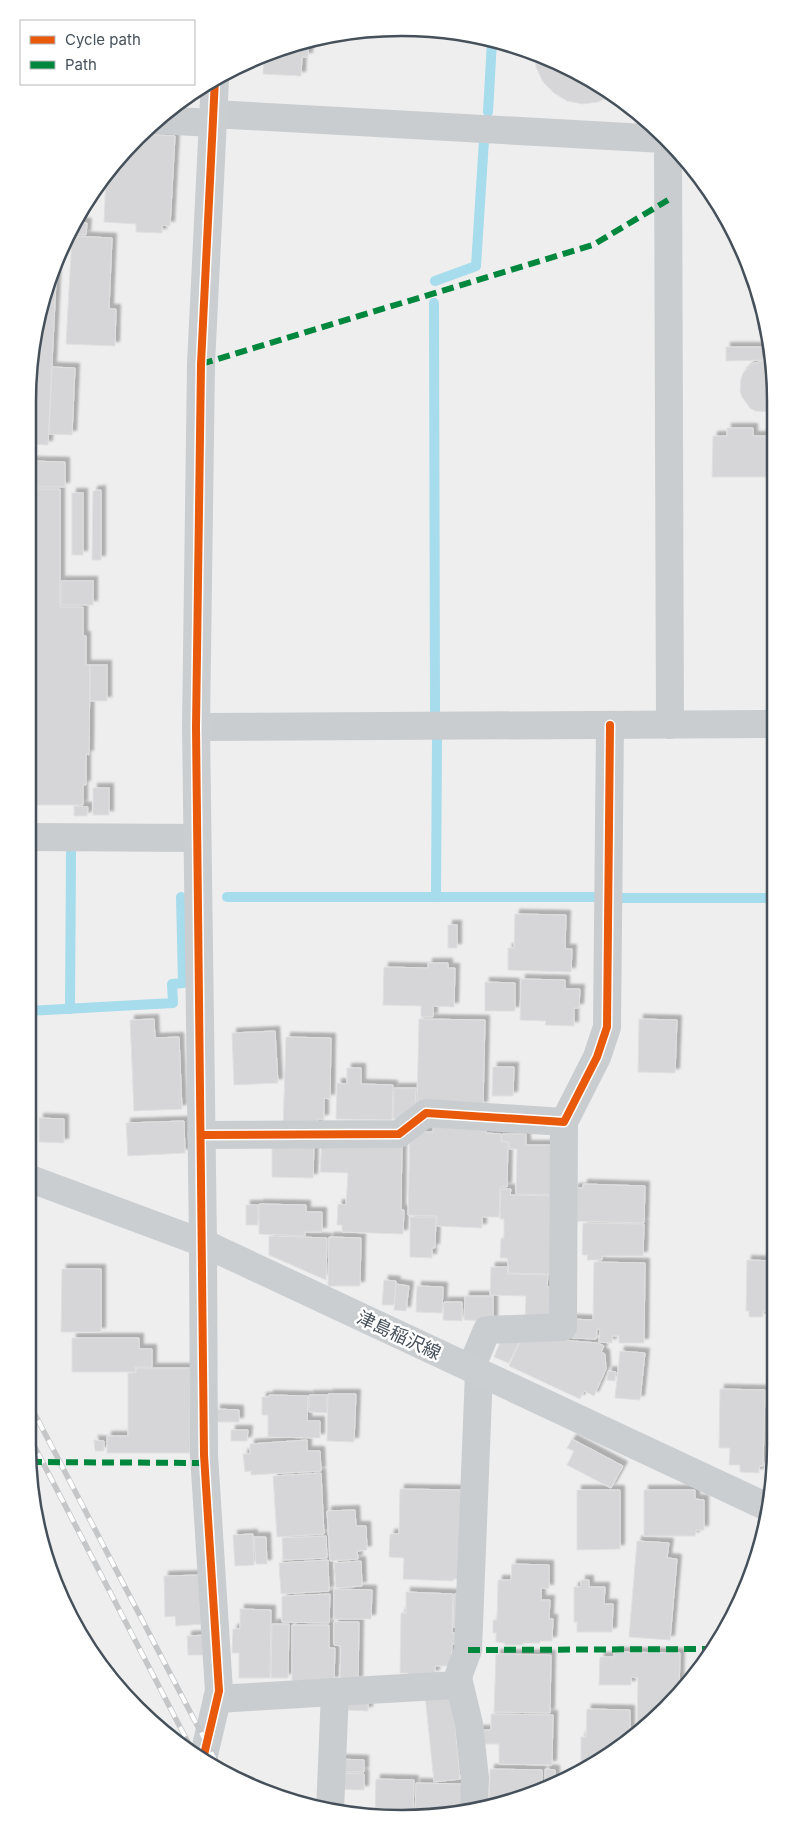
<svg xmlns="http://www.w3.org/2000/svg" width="803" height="1846" font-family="Inter,'Noto Sans JP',sans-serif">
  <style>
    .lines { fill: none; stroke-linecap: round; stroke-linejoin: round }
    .stream { stroke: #a6dcec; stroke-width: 10 }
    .building { fill: #d6d6d8; stroke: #e0e0e1; filter: url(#shadow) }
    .street { stroke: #cacdcf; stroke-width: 28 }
    .secondary { stroke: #caced1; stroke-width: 28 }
    .rail-casing { stroke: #c4c6c8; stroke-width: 5.5 }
    .rail { stroke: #fff; stroke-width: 4; stroke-dasharray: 11; stroke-linecap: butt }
    .quiet { stroke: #00873e; stroke-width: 6; stroke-dasharray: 12 6; stroke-linecap: butt }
    .cycleway-casing { stroke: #fff; stroke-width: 11 }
    .cycleway { stroke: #e8590c; stroke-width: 8 }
    .labels { text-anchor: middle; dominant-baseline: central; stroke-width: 5; stroke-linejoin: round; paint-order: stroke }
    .street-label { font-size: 18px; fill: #45505a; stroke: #fff }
    .rim { fill: none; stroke: #45505a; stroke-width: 2.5 }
  </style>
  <defs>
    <filter id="shadow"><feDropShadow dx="4.5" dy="-4.5" stdDeviation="1" flood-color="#0004"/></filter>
  </defs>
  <rect width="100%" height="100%" fill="#efeeee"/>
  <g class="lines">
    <!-- stream -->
    <g class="stream">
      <path d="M 488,112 L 492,41"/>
      <path d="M 435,281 L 476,266 L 484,140"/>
      <path d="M 434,303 L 435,713"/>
      <path d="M 227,897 L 597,897"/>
      <path d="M 436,897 L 437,739"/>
      <path d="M 618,898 L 774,898"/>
      <path d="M 70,1009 L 71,852"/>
      <path d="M 28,1011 L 173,1003 L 172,984 L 183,983 L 181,897"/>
    </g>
  </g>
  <!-- building -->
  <g class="building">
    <path d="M 305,40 L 309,40 L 308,57 L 302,57 L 301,76 L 263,74 L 264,56 L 262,56 Z"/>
    <path d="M 535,54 L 612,96 L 598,102 L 583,104 L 567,101 L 554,93 L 543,82 L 536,67 Z"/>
    <path d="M 142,134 L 175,136 L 170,226 L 162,225 L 162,233 L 136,232 L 136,224 L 104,222 L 106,175 L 121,155 Z"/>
    <path d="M 74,222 L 87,223 L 86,235 L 72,234 Z"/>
    <path d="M 72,236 L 112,238 L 109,309 L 116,309 L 115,346 L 66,344 Z"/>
    <path d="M 57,261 L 48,445 L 28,444 L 28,401 L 47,281 Z"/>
    <path d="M 758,301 L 772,352 L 772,412 L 755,411 L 750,408 L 742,397 L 740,391 L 741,379 L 743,373 L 752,364 L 765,360 L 726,361 L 726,347 L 765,347 L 765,329 L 758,329 Z"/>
    <path d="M 52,367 L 75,368 L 72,435 L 49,434 Z"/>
    <path d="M 727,428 L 753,428 L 753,436 L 773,436 L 773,477 L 712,477 L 713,436 L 727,436 Z"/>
    <path d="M 28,461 L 65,462 L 65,487 L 28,487 Z"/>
    <path d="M 28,489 L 60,489 L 60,607 L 83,607 L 83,636 L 86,636 L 86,665 L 90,665 L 89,755 L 86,754 L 86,785 L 83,785 L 83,805 L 28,805 Z"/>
    <path d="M 101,490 L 101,560 L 92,560 L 93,491 Z"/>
    <rect x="72" y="493" width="11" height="62"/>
    <rect x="61" y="581" width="32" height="24"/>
    <rect x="90" y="665" width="17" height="36"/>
    <rect x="93" y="788" width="16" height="27"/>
    <path d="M 74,806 L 88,807 L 87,816 L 74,816 Z"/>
    <path d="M 515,914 L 566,915 L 565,949 L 572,949 L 571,972 L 508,970 L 508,948 L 514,948 Z"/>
    <rect x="448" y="925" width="9" height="23"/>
    <path d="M 428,963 L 448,963 L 448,968 L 455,968 L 454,1007 L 433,1006 L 433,1017 L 421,1017 L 421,1006 L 383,1005 L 384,967 L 428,968 Z"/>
    <path d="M 521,979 L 565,980 L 565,989 L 580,989 L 579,1008 L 574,1008 L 574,1026 L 545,1025 L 546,1021 L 520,1020 Z"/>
    <path d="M 485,982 L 515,983 L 515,1011 L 485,1011 Z"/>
    <path d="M 154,1019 L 155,1038 L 179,1037 L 182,1109 L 134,1111 L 130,1020 Z"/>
    <path d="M 419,1019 L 485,1020 L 483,1106 L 417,1104 Z"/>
    <path d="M 639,1019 L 677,1020 L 675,1073 L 638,1072 Z"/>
    <path d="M 275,1031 L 278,1083 L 234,1085 L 232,1033 Z"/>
    <path d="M 286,1037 L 331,1038 L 330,1099 L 324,1098 L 324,1119 L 318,1119 L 318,1129 L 283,1128 Z"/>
    <path d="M 493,1067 L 514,1067 L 513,1096 L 492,1096 Z"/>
    <path d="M 347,1068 L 361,1068 L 361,1084 L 393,1085 L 392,1120 L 336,1119 L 337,1083 L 347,1084 Z"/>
    <path d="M 394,1088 L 416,1088 L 415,1108 L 399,1119 L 393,1119 Z"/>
    <path d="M 39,1118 L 64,1119 L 64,1143 L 39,1142 Z"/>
    <path d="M 184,1121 L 185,1153 L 128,1156 L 126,1123 Z"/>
    <path d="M 434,1123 L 486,1124 L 486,1133 L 501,1134 L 501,1142 L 508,1142 L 507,1187 L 500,1187 L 499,1217 L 482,1217 L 482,1228 L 437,1226 L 437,1216 L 408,1215 L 410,1132 L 433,1132 Z"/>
    <path d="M 502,1134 L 526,1134 L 526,1145 L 554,1145 L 552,1195 L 516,1194 L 517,1149 L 509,1149 L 509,1142 L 502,1141 Z"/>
    <path d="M 322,1138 L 402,1140 L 401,1210 L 404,1210 L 403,1234 L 342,1232 L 342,1225 L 337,1225 L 338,1204 L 346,1205 L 348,1173 L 320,1172 Z"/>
    <path d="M 272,1142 L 314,1144 L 313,1178 L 272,1177 Z"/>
    <path d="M 583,1184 L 645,1186 L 644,1223 L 573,1221 L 574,1188 L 583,1188 Z"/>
    <path d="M 501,1189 L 511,1189 L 510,1195 L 553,1196 L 551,1274 L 509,1273 L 507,1258 L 500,1258 L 501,1238 L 504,1238 L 504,1219 L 500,1219 Z"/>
    <path d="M 259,1204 L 306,1205 L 306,1212 L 322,1212 L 322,1232 L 305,1232 L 305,1236 L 259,1234 Z"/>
    <rect x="246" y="1205" width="12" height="20"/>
    <path d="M 410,1217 L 436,1217 L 435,1248 L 432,1248 L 432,1258 L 410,1257 Z"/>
    <path d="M 583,1223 L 644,1224 L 643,1256 L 602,1256 L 602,1260 L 587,1260 L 588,1255 L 582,1255 Z"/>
    <path d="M 269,1236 L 327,1238 L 326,1280 L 269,1255 Z"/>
    <path d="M 329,1237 L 361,1238 L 360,1286 L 328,1286 Z"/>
    <path d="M 747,1260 L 775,1261 L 775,1311 L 763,1311 L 763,1317 L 749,1317 L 749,1311 L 746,1311 Z"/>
    <path d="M 594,1262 L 645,1263 L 644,1343 L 619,1343 L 619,1336 L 612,1336 L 612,1343 L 599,1342 L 600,1329 L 597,1329 L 596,1339 L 572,1338 L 572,1319 L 593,1320 Z"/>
    <path d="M 491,1267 L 508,1267 L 507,1274 L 548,1275 L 547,1287 L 553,1287 L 553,1319 L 525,1318 L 526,1296 L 490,1295 Z"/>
    <path d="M 62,1269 L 101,1269 L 101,1332 L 61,1332 Z"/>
    <path d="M 384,1280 L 396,1281 L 394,1305 L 382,1305 Z"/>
    <path d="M 396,1284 L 409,1286 L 406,1311 L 394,1310 Z"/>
    <path d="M 417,1286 L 443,1287 L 442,1313 L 416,1312 Z"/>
    <path d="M 465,1296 L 493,1296 L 493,1321 L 464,1320 Z"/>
    <path d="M 444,1302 L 462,1302 L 462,1321 L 443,1320 Z"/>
    <path d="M 522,1337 L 598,1343 L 604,1346 L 601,1352 L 605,1354 L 606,1369 L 594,1396 L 584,1391 L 580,1399 L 509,1366 Z"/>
    <path d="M 72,1338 L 139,1338 L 139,1349 L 152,1349 L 152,1367 L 135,1367 L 136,1372 L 72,1372 Z"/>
    <path d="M 502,1338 L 521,1338 L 509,1363 L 494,1357 Z"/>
    <path d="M 620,1351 L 645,1353 L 640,1400 L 615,1398 Z"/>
    <path d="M 136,1368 L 190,1368 L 190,1453 L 107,1453 L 107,1436 L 128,1436 L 128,1373 L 136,1373 Z"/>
    <path d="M 608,1371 L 616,1372 L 615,1381 L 607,1380 Z"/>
    <path d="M 720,1389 L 765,1390 L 763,1466 L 759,1466 L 759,1473 L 740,1472 L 740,1465 L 729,1465 L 730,1448 L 719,1448 Z"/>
    <path d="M 328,1394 L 356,1394 L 354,1442 L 327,1441 Z"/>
    <path d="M 269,1395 L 308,1396 L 307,1421 L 320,1421 L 320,1438 L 268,1437 L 268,1415 L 262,1415 L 262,1397 L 269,1397 Z"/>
    <path d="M 309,1395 L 327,1395 L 327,1413 L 309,1412 Z"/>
    <path d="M 216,1409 L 239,1410 L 239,1422 L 216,1422 Z"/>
    <path d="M 231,1430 L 248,1430 L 247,1441 L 231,1441 Z"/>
    <path d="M 572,1439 L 623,1466 L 611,1488 L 567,1465 L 574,1451 L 567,1448 Z"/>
    <path d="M 94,1440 L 104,1441 L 104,1451 L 95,1451 Z"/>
    <path d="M 307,1440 L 307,1451 L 320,1451 L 321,1471 L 251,1475 L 251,1471 L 245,1472 L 243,1454 L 250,1454 L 250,1444 Z"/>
    <path d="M 321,1473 L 324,1534 L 277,1537 L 273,1476 Z"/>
    <path d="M 400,1489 L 461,1490 L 459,1579 L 453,1579 L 453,1581 L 403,1579 L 404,1558 L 389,1557 L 390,1534 L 399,1534 Z"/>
    <path d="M 577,1490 L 620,1490 L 620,1549 L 577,1550 Z"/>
    <path d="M 644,1490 L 695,1490 L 695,1499 L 704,1500 L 704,1530 L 696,1530 L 695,1536 L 644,1536 Z"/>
    <path d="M 355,1510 L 356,1526 L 366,1526 L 367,1550 L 357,1551 L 358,1559 L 330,1561 L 327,1511 Z"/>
    <path d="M 253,1534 L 254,1565 L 235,1566 L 233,1535 Z"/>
    <path d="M 326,1536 L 327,1558 L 283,1560 L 282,1538 Z"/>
    <path d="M 254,1537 L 266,1537 L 267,1564 L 256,1564 Z"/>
    <path d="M 637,1541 L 669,1543 L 667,1558 L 677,1559 L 670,1640 L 629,1637 Z"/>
    <path d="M 328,1560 L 329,1591 L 281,1594 L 279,1563 Z"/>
    <path d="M 361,1561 L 362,1586 L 336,1588 L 334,1563 Z"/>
    <path d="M 512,1564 L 549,1565 L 549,1589 L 541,1588 L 541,1600 L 550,1600 L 549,1619 L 553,1619 L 552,1641 L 540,1641 L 540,1643 L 523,1643 L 523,1645 L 505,1645 L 505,1643 L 496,1642 L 496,1633 L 493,1633 L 493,1620 L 497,1620 L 498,1580 L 511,1580 Z"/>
    <path d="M 201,1575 L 203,1624 L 176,1626 L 175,1616 L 165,1617 L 164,1576 Z"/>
    <path d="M 581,1580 L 589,1580 L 589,1587 L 605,1587 L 604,1604 L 613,1604 L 612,1632 L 577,1632 L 577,1622 L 574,1622 L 574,1587 L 581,1587 Z"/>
    <path d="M 334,1589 L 372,1590 L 371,1619 L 334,1619 Z"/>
    <path d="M 406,1592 L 453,1594 L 452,1633 L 455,1633 L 455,1644 L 452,1644 L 451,1666 L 435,1666 L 435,1674 L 408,1677 L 408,1673 L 400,1673 L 401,1613 L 406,1613 Z"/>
    <path d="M 330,1594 L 329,1623 L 282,1622 L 282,1596 Z"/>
    <path d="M 454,1594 L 461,1594 L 461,1627 L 453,1627 Z"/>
    <path d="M 240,1609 L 271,1610 L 270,1678 L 239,1678 L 239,1653 L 232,1653 L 233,1629 L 240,1629 Z"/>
    <path d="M 334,1622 L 359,1622 L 358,1681 L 340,1681 L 341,1646 L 334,1645 Z"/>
    <path d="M 272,1624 L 289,1624 L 288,1678 L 271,1678 Z"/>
    <path d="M 292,1625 L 329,1625 L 329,1648 L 335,1648 L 334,1681 L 292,1681 Z"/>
    <path d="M 207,1635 L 207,1655 L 188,1655 L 187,1636 Z"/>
    <path d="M 614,1652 L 680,1653 L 679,1694 L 637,1728 L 638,1678 L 631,1677 L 631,1685 L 599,1685 L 600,1657 L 614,1657 Z"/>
    <path d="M 496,1654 L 551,1655 L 550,1713 L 494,1712 Z"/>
    <path d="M 452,1692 L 460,1779 L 434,1782 L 425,1695 Z"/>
    <path d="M 344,1700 L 368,1701 L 368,1711 L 344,1710 Z"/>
    <path d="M 587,1709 L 630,1710 L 630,1735 L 596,1762 L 581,1761 L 581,1737 L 586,1737 Z"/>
    <path d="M 491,1714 L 553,1715 L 552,1765 L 499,1764 L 499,1744 L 478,1744 L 478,1730 L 491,1730 Z"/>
    <path d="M 338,1759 L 364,1760 L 364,1772 L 338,1772 Z"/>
    <path d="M 490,1769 L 542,1770 L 542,1786 L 489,1806 Z"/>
    <path d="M 545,1769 L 555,1770 L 555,1781 L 545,1785 Z"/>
    <path d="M 338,1773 L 364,1774 L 364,1790 L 337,1789 Z"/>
    <path d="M 376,1779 L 414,1780 L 413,1817 L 401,1818 L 375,1816 Z"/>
    <path d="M 416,1783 L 462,1784 L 467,1812 L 415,1817 Z"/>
  </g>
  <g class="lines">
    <!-- street -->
    <g class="street">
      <path d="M 213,114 L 663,139"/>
      <path d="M 158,120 L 212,123"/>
      <path d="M 668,144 L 670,725"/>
      <path d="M 196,727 L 773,724"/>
      <path d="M 28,837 L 197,838"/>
      <path d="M 201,1135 L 399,1134 L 426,1113 L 564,1122 L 597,1057 L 607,1027 L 610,725"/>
      <path d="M 203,1243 L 204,1455 L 219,1691 L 203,1759"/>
      <path d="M 471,1368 L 487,1330 L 563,1327 L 564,1122"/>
      <path d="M 458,1678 L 469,1724 L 475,1778 L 474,1811"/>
      <path d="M 217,1699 L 455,1685 L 468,1650 L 479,1372"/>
      <path d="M 330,1811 L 335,1692"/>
    </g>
    <!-- secondary -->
    <g class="secondary">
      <path d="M 28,1178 L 203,1243 L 765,1506"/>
      <path d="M 203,1243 L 196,727 L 201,364 L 215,79"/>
    </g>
    <!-- rail casing -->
    <g class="rail-casing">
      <g id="rail">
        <path d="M 28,1401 L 221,1771"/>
        <path d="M 28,1434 L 192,1750"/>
      </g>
    </g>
    <!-- rail -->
    <use href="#rail" class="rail"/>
    <!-- quiet -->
    <g class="quiet">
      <path d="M 201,364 L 593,245 L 668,200"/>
      <path d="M 30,1462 L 204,1463"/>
      <path d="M 468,1650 L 713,1649"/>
    </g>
    <!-- cycleway casing -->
    <g class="cycleway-casing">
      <g id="cycleway">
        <path d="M 201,1135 L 399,1134 L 426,1113 L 564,1122 L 597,1057 L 607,1027 L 610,725"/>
        <path d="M 203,1759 L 219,1691 L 204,1455 L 196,727 L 201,364 L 215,79"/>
      </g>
    </g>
    <!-- cycleway -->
    <use href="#cycleway" class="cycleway"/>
  </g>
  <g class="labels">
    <!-- street labels -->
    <g class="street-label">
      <text transform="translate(399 1335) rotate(25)">津島稲沢線</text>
    </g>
  </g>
  <!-- crop -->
  <path d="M0 0H803V1846H0ZM401 36H402A365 365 0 0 1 767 401V1445A365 365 0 0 1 402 1810H401A365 365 0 0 1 36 1445V401A365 365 0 0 1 401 36Z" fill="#fff" fill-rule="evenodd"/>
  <path class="rim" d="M401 36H402A365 365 0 0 1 767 401V1445A365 365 0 0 1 402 1810H401A365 365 0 0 1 36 1445V401A365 365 0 0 1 401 36Z"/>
  <!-- legend -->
  <rect x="20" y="20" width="175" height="65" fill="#ffffff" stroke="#b5b9bd"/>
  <rect x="30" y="36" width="25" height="8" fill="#e8590c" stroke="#b5b9bd"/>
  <text x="65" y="45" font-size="15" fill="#45505a">Cycle path</text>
  <rect x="30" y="61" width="25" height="8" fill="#00873e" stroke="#b5b9bd"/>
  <text x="65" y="70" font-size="15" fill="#45505a">Path</text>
</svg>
